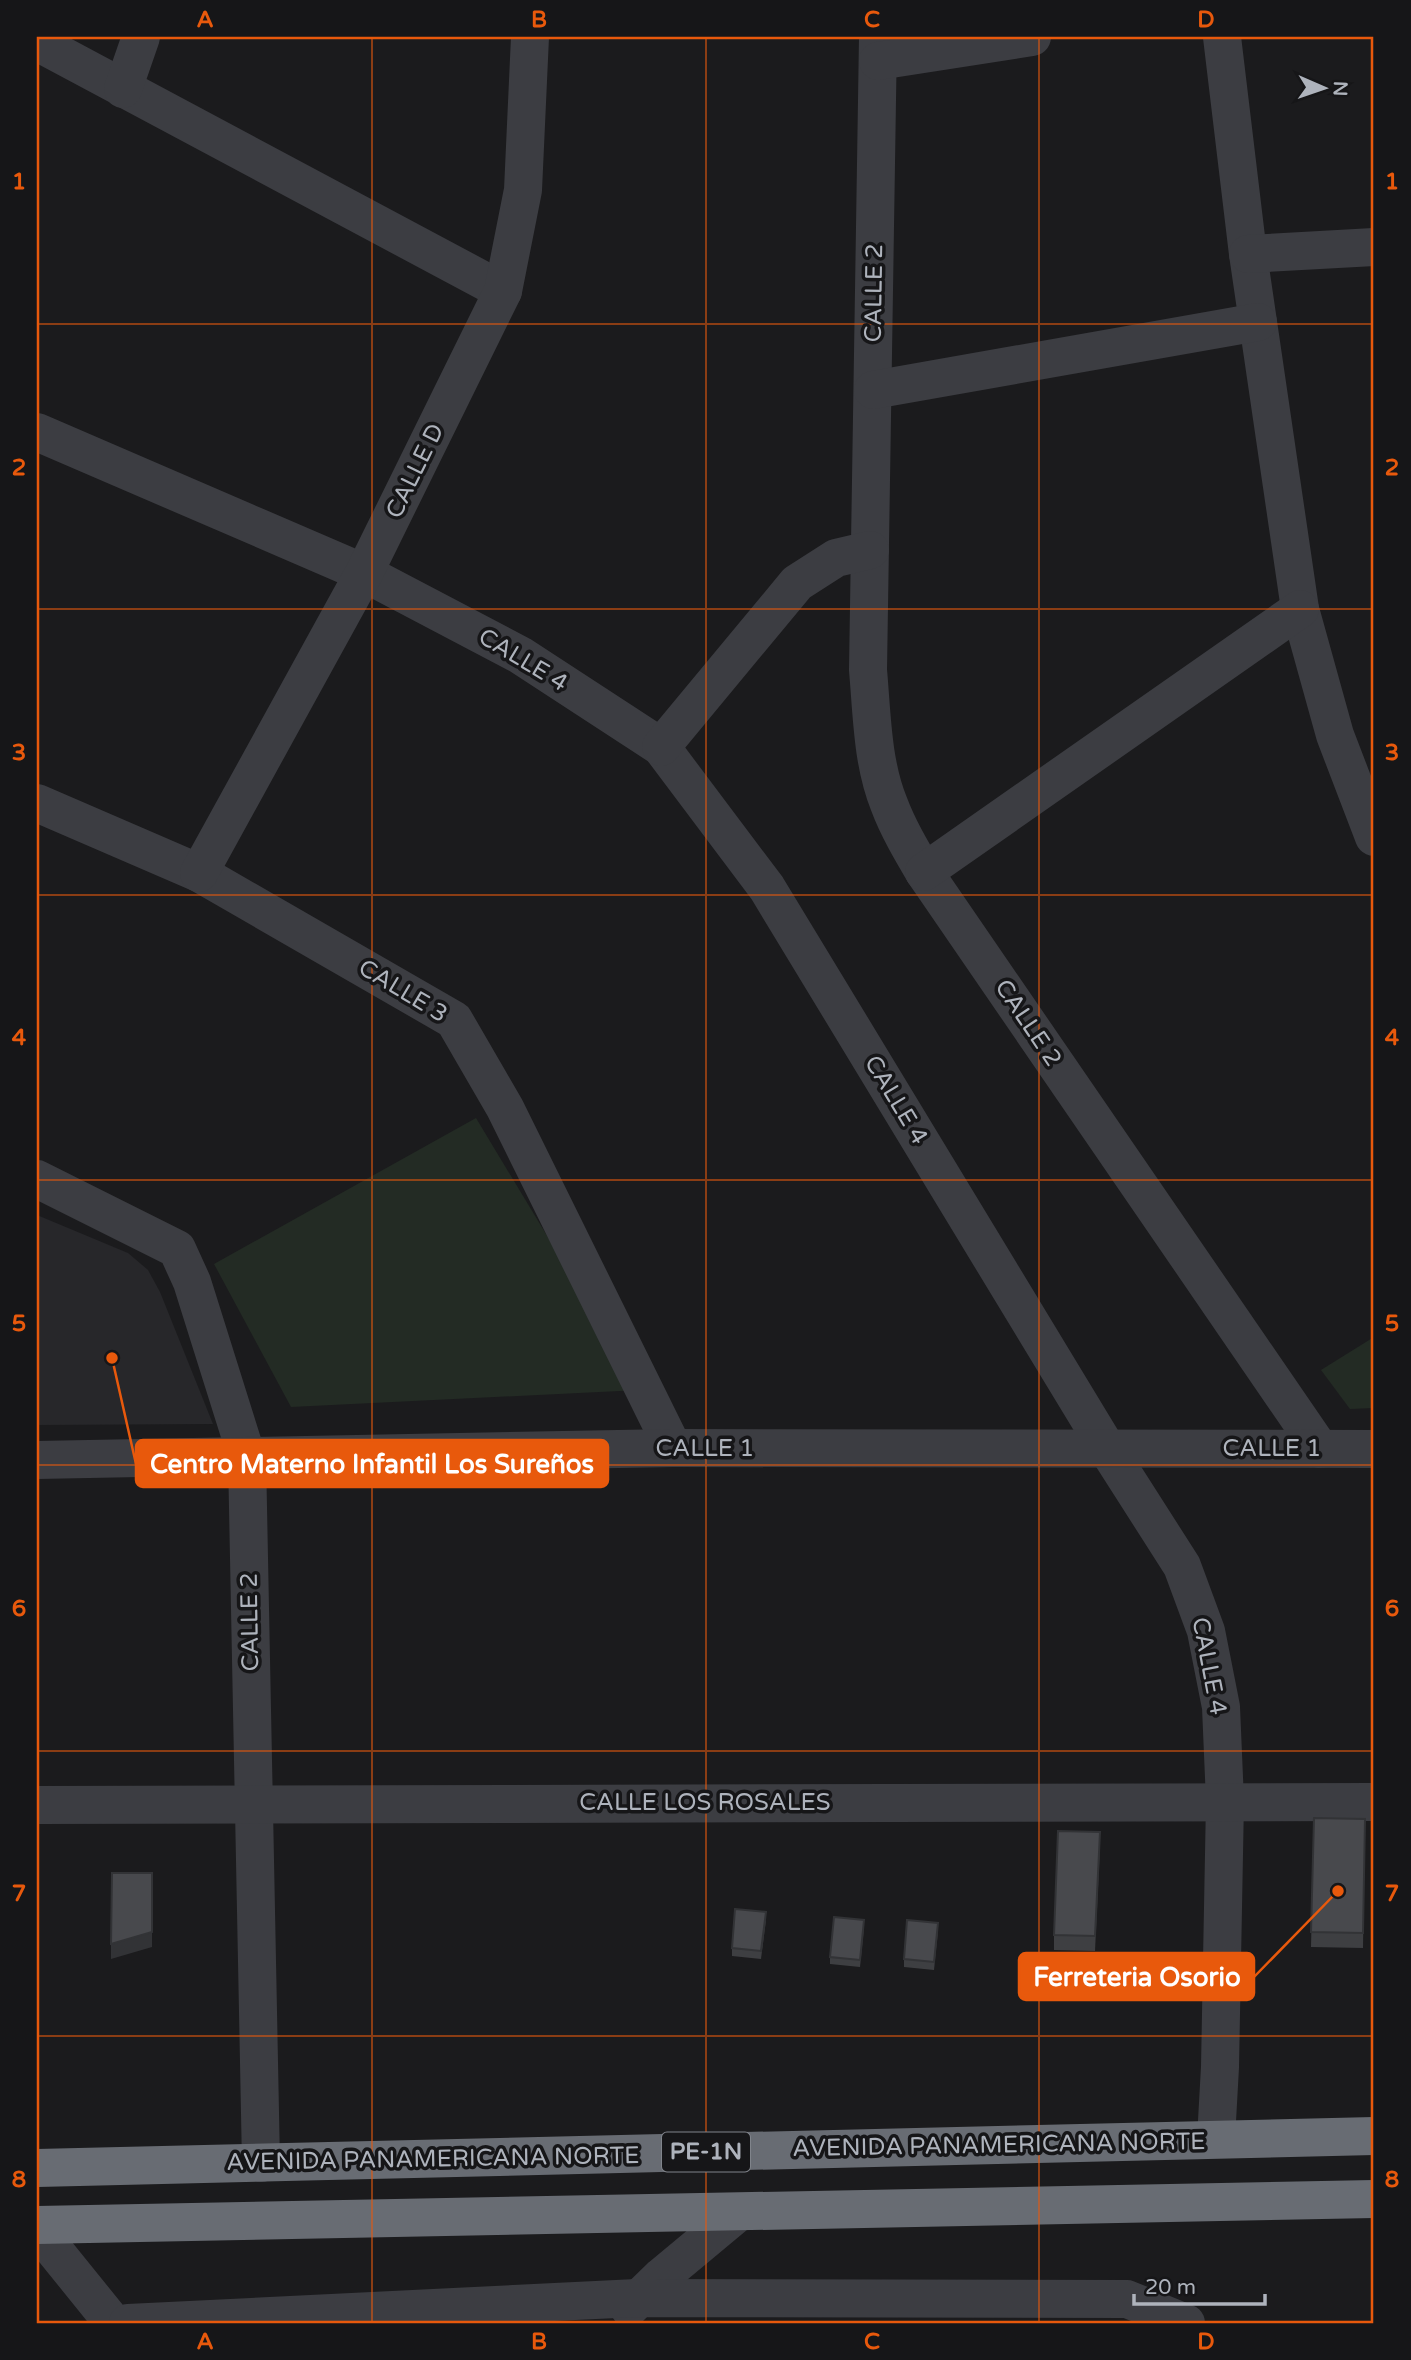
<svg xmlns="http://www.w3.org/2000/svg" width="1411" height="2360" font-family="'Varela Round',sans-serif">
  <rect width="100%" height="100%" fill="#1b1b1d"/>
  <path fill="#27272a" d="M37 1215 128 1253 148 1270 160 1292 213 1424 37 1425Z"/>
  <g fill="#232b24">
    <path d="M476 1118 640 1390 291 1407 214 1264Z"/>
    <path d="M1374 1337V1408L1350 1409 1321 1370Z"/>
  </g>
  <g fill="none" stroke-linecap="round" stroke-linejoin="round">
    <g stroke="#3c3d42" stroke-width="38">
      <path d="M878 37 868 670C872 714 872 762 889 804 898 828 911 850 924 872L1320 1449"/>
      <path d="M1222 37 1248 254 1300 609 1335 735 1374 837"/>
      <path d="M37 42 503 291"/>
      <path d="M878 61 1032 37"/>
      <path d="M123 89 141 37"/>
      <path d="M1248 254 1374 247"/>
      <path d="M873 390 1258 322"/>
      <path d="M37 432 364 573 520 655 661 747 767 888 1106 1447 1182 1566 1206 1631 1221 1707 1225 1801 1220 2067 1216 2139"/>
      <path d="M661 747 797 583 836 558 870 550"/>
      <path d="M37 803 199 873 454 1020 505 1108 673 1448"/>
      <path d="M924 872 1300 609"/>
      <path d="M199 873 364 573 503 291 523 190 530 37"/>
      <path d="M37 1179 177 1249 192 1282 247 1457 261 2163"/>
      <path d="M37 1460 673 1448 1374 1449"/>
      <path d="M37 1805 1374 1802"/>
      <path d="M37 2229 113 2323"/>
      <path d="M629 2308 662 2276 739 2212"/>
      <path d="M128 2323 637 2298 1127 2299 1186 2323"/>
    </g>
    <g stroke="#686c73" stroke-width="38">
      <path d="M37 2168 1374 2136"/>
      <path d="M37 2225 1374 2199"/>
    </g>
  </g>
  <g fill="#3e3f42">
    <path d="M1314 1818 1365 1819 1363 1948 1311 1947Z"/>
    <path d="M1100 1847 1095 1951 1054 1950V1935Z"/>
    <path d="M766 1920 761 1959 732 1956V1948Z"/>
    <path d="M864 1928 860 1967 830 1964V1957Z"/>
    <path d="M938 1931 934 1970 904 1967V1959Z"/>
  </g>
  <path fill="#323336" d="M152 1873V1947L111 1959V1944Z"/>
  <g fill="#48494d" stroke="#323336" stroke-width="2">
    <path d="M1314 1818 1365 1819 1363 1933 1311 1932Z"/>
    <path d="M1058 1831 1100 1832 1095 1936 1054 1935Z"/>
    <path d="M112 1873H152V1932L111 1944Z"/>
    <path d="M735 1909 766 1912 761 1951 732 1948Z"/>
    <path d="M834 1917 864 1920 860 1960 830 1957Z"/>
    <path d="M907 1920 938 1923 934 1962 904 1959Z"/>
  </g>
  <path fill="none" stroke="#e8590c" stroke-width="2" stroke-opacity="0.55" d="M372 37V2323M706 37V2323M1039 37V2323M37 324H1374M37 609H1374M37 895H1374M37 1180H1374M37 1465H1374M37 1751H1374M37 2036H1374"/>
  <g text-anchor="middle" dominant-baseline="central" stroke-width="7" stroke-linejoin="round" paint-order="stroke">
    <rect fill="#161618" stroke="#80848b" stroke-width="2" x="662" y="2132.5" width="88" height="39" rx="5"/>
    <g font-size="23" font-weight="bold" fill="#aeb3bc">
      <text x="706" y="2152">PE-1N</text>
    </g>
    <g font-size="24" fill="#aeb3bc" stroke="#161618">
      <text transform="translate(874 293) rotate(-89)">CALLE 2</text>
      <text transform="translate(415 471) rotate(-64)">CALLE D</text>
      <text transform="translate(523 660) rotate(31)">CALLE 4</text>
      <text transform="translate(403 991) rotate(31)">CALLE 3</text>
      <text transform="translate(1028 1023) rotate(56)">CALLE 2</text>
      <text transform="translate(896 1100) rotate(59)">CALLE 4</text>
      <text x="705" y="1448">CALLE 1</text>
      <text x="1272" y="1448">CALLE 1</text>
      <text transform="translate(250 1622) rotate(-91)">CALLE 2</text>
      <text transform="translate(1209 1666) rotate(79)">CALLE 4</text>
      <text x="705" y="1802">CALLE LOS ROSALES</text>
      <text transform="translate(999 2145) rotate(-1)">AVENIDA PANAMERICANA NORTE</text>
      <text transform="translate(433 2159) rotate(-1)">AVENIDA PANAMERICANA NORTE</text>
    </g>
  </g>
  <path fill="none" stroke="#e8590c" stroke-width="2.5" d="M112 1358L136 1464M1338 1891L1254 1977"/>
  <g fill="#e8590c" stroke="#161618" stroke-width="2.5">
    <circle cx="112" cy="1358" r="7"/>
    <circle cx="1338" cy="1891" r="7"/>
  </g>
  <g fill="#e8590c" stroke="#e8590c" stroke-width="2.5">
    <rect x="136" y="1440" width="472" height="47" rx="7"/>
    <rect x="1019" y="1953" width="235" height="47" rx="7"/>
  </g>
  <g font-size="26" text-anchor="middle" font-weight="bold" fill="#fff">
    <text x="372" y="1473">Centro Materno Infantil Los Sureños</text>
    <text x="1137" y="1986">Ferreteria Osorio</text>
  </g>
  <rect width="1411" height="2360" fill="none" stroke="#161618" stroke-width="77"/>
  <g transform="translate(1324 88) rotate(92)" stroke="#161618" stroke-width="5" paint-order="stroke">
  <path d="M0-5L12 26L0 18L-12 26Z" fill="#aeb3bc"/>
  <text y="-10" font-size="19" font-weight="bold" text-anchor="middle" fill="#aeb3bc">N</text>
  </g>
  <path d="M1134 2294v10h131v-10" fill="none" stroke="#aeb3bc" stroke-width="3.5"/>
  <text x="1145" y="2294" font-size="21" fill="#aeb3bc" stroke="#161618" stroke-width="5" paint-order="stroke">20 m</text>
  <rect x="38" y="38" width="1334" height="2284" fill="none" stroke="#e8590c" stroke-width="2.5"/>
  <g font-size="23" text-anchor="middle" font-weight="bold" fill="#e8590c">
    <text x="205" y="27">A</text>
    <text x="539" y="27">B</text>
    <text x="872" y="27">C</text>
    <text x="1206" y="27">D</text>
    <text x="19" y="189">1</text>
    <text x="1392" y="189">1</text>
    <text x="19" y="475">2</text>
    <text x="1392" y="475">2</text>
    <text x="19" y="760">3</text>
    <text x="1392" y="760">3</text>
    <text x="19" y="1045">4</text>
    <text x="1392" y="1045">4</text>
    <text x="19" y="1331">5</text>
    <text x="1392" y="1331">5</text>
    <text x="19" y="1616">6</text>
    <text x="1392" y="1616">6</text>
    <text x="19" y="1901">7</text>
    <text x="1392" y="1901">7</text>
    <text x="19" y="2187">8</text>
    <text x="1392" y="2187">8</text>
    <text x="205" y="2349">A</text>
    <text x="539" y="2349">B</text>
    <text x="872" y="2349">C</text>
    <text x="1206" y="2349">D</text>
  </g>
</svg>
